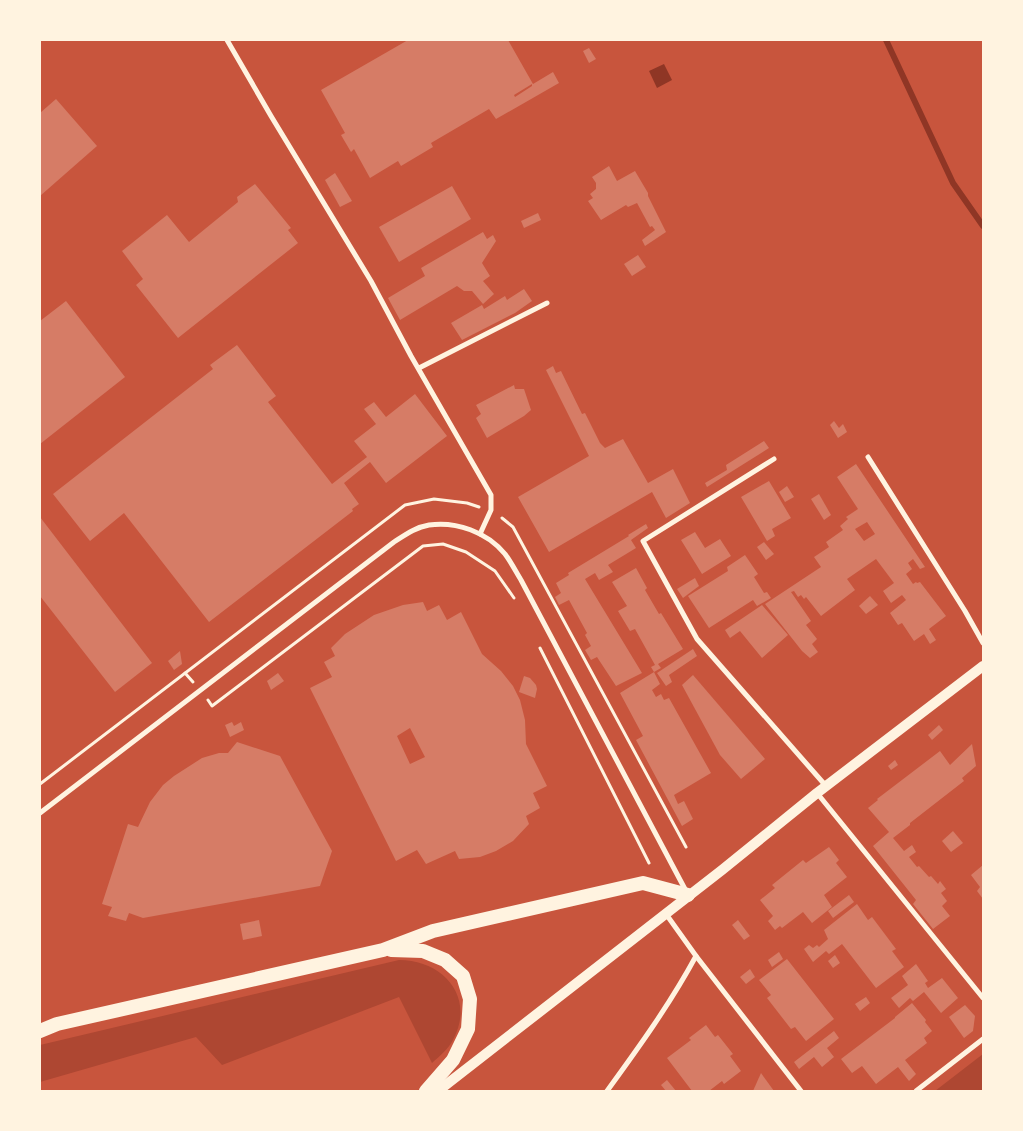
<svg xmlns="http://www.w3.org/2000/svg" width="1023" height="1131" font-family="Helvetica,sans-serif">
  <rect width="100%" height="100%" fill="#c8553d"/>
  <g fill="#ae4732">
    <path d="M399 960C443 960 476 997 453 1040 448 1049 440 1056 432 1063L399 997 222 1065 196 1037 40 1082V1045Z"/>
    <path d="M983 1054V1091H935Z"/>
  </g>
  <path fill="#8f3625" d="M664 64 672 80 657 88 649 71Z"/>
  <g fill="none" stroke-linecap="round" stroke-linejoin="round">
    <path stroke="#8f3625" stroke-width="6" d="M886 40 953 183 983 226"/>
  </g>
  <g fill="#d67c66" fill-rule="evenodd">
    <path d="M408 40H508L533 84 553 72 559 83 496 119 489 109 431 143 433 147 401 166 398 161 370 178 354 149 351 152 341 135 345 133 321 90ZM532 84V86L515 97 514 95Z"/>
    <path d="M589 48 596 59 589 63 583 51Z"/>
    <path d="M56 99 97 146 40 196V113Z"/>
    <path d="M609 166 617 181 635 171 648 193V196L666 232 645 246 642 240 655 230 652 226 650 227 637 203 628 207 626 205 601 220 588 201 593 198 590 194 596 189V183L592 177Z"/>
    <path d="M335 173 352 201 340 207 325 180Z"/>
    <path d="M255 184 291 228 288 230 298 243 178 338 136 285 143 279 122 251 167 215 189 242 238 202 237 197Z"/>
    <path d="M452 186 471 219 399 262 379 227Z"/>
    <path d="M538 213 541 220 524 228 521 221Z"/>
    <path d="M483 232 487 239 493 235 496 241 482 263 490 276 483 281 494 294 483 304 472 291H464L457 286 400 320 388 298 425 276 421 268Z"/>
    <path d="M638 255 646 267 632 276 624 264Z"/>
    <path d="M524 289 532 301 515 313 462 340 451 323 482 305 484 309 505 296 507 300Z"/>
    <path d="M66 301 125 377 40 444V321Z"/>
    <path d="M237 345 276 396 268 402 332 484 367 457 354 441 376 424 364 409 374 402 386 417 415 394 447 436 386 483 370 462 344 483 359 504 352 509 353 511 209 622 124 513 90 541 53 494 213 369 210 365Z"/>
    <path d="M553 366 556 373 561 371 582 414 585 413 600 443 605 448 623 439 648 483 673 469 690 503 666 518 652 492 549 552 518 497 589 456 546 370Z"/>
    <path d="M514 385 515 389H524L531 410 524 416 487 438 476 418 481 414 476 405Z"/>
    <path d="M834 421 839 428 843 424 847 432 838 438 830 425Z"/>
    <path d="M764 441 769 448 707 487 705 483 727 470 726 465Z"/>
    <path d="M856 464 925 567 920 569 913 559 908 563 912 569 906 574 913 584 916 582 917 583 920 582 946 616 929 629 936 640 930 644 924 634 914 641 902 623 898 625 890 613 906 600 902 595 891 603 883 591 894 583 876 559 847 579 855 590 821 616 806 597 804 599 801 595 798 597 794 591 791 592 811 621 806 625 817 639 812 644 818 652 810 658 802 651 765 604 821 567 814 557 829 547 826 542 843 530 840 526 848 519 846 517 858 509 837 477ZM867 522 875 534 864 541 855 529Z"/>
    <path d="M769 481 791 518 772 529 775 536 767 541 741 497Z"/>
    <path d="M787 486 794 497 785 502 779 492Z"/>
    <path d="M819 494 831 515 824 520 811 499Z"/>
    <path d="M40 517 152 663 115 692 40 596Z"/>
    <path d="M646 524 648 528 631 540 636 548 608 565 613 572 599 580 595 573 585 579 642 673 616 686 597 657 591 660 585 650 591 646 585 635 587 633 569 600 559 605 555 597 561 593 556 583 569 575 568 573 629 536 628 535Z"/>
    <path d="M695 532 705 548 720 539 731 556 702 574 681 540Z"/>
    <path d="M764 542 774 554 766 560 757 547Z"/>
    <path d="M745 555 758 574 754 577 764 593 767 592 771 598 757 606 753 600 709 628 688 596 728 571 727 567Z"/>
    <path d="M636 568 647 588 645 590 659 614 661 613 683 649 658 664 661 668 654 672 651 667 655 665 635 629 630 631 618 611 627 606 612 582Z"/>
    <path d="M695 578 699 586 683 598 677 589Z"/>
    <path d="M870 596 878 605 866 614 859 606Z"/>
    <path d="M423 602 427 611 439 605 447 620 461 612 482 654 501 671 513 686 520 700 525 720 526 744 547 786 533 793 540 808 526 816 529 824 513 841 496 851 480 857 459 859 455 851 426 864 417 850 396 861 310 688 332 677 324 662 335 656 331 648 345 634 374 615 403 605ZM410 728 425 757 410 764 397 736Z"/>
    <path d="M762 605 788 635 762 658 740 631 730 638 725 630Z"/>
    <path d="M693 649 697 656 669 675 672 682 666 686 657 673Z"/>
    <path d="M180 651 182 664 174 670 168 661Z"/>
    <path d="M654 672 660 684 652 690 656 697 661 694 664 700 669 698 711 773 674 795 678 804 684 801 693 819 682 826 636 740 643 736 620 693Z"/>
    <path d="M278 673 284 681 271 690 267 681Z"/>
    <path d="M693 675 765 759 741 779 720 755 682 685Z"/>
    <path d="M524 676 530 678 536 685 537 689 535 698 519 692Z"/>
    <path d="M232 722 234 726 241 722 244 730 230 737 225 725Z"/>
    <path d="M939 725 943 730 932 740 928 735Z"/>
    <path d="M237 742 280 756 332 851 320 886 143 918 129 913 126 921 108 916 112 907 102 904 128 824 138 827 150 802 163 785 174 776 202 758 219 753H228Z"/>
    <path d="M972 744 976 766 962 778 964 781 910 823V825L893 838 904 851 912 845 916 852 909 857 917 867 919 866 929 877 931 876 938 884 940 881 946 889 941 893 947 901 942 906 950 916 933 929 913 904 916 900 873 846 889 832 868 808 878 800 877 799 940 751 950 765Z"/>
    <path d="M895 760 898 765 891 770 888 766Z"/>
    <path d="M953 831 963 843 951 852 942 841Z"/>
    <path d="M829 847 839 860 836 863 847 877 824 895 832 907 812 923 803 912 782 928 780 926 775 930 768 921 773 916 760 900 775 888 772 885 803 860 806 863Z"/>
    <path d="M983 865V899L977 891 980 887 971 875Z"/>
    <path d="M849 895 854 902 833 918 828 911Z"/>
    <path d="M857 904 868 920 872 917 896 949 892 951 904 967 876 988 842 944 829 954 826 951 813 962 804 949 809 945 813 948 817 945 819 947 828 939 824 930Z"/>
    <path d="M259 920 262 936 243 940 240 924Z"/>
    <path d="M738 920 750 936 744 940 732 925Z"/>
    <path d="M779 952 783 959 772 967 768 960Z"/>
    <path d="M835 955 840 963 833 968 828 961Z"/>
    <path d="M787 959 834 1019 806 1041 795 1027 791 1029 767 998 771 995 759 980Z"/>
    <path d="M916 964 928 981 925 983 928 988 942 978 958 998 941 1013 924 992 913 1001 910 998 899 1008 891 998 908 985 902 976Z"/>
    <path d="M750 969 755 977 746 984 740 977Z"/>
    <path d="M866 997 870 1003 860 1011 855 1004Z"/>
    <path d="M912 1003 926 1020 925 1022 932 1031 924 1038 927 1043 905 1060 916 1074 909 1081 898 1067 876 1084 862 1066 852 1073 841 1059 895 1018V1017Z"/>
    <path d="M965 1005 975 1016 973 1031 964 1038 949 1017Z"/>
    <path d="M706 1025 715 1037 718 1035 733 1054 730 1056 741 1071 724 1084 722 1081 709 1091H692L667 1058 691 1040 689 1038Z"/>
    <path d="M834 1031 839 1038 827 1048 834 1057 822 1067 814 1057 799 1069 794 1062Z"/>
    <path d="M761 1073 774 1091H753Z"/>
    <path d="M667 1080 676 1091H666L661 1085Z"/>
  </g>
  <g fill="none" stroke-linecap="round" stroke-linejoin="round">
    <g stroke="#fff3e0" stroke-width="3">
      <path d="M502 518 513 527 686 847"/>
      <path d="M540 648 649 863"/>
      <path d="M185 673 193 682"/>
      <path d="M208 700 212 706 423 546 443 544 466 552 495 571 514 598"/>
      <path d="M40 784 405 505 434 499 467 503 479 507"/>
    </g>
    <g stroke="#fff3e0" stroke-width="5">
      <path d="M227 40 271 116 371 281 411 356 491 495V510L480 534"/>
      <path d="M419 368 547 303"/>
      <path d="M868 457 965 611 983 643"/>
      <path d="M774 459 643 541 697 639 826 786"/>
      <path d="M817 793 983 998"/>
      <path d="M40 813 394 542C405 535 416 527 429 525 456 521 487 532 505 554 511 562 516 572 521 580L686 891"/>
      <path d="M666 914 696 956 801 1091"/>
      <path d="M607 1091C639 1047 670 1004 696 956"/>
      <path d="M916 1091 983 1039"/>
    </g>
    <path stroke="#fff3e0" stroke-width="10" d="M438 1091 722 870 817 793 983 666"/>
    <g stroke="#fff3e0" stroke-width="14">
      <path d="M391 950 423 951 445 960 463 976 470 999 468 1029 453 1060 426 1091"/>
      <path d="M40 1031 57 1024 383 950 433 931 643 883 688 895"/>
    </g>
  </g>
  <rect width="1023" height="1131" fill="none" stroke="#fff3e0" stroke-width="82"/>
</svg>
